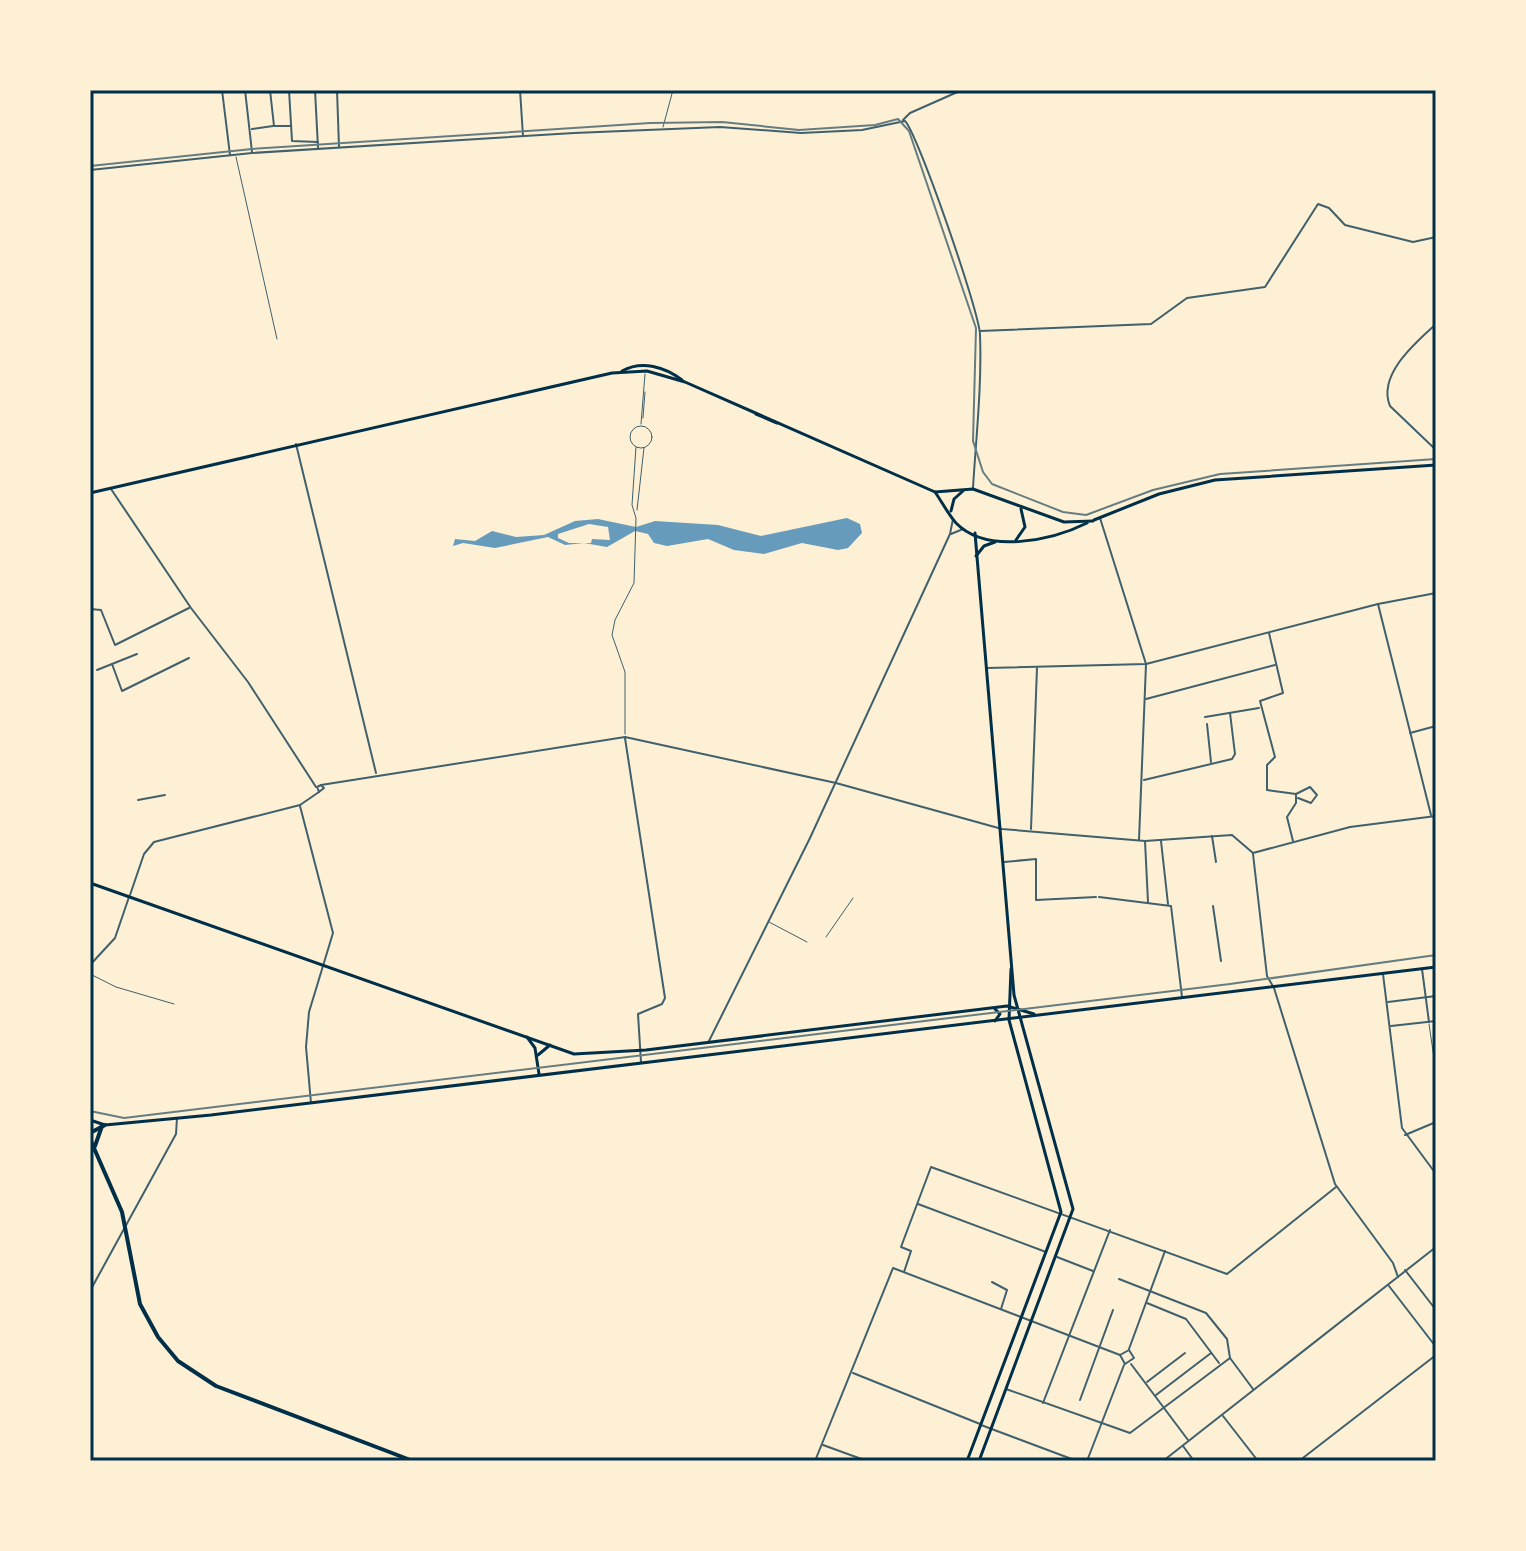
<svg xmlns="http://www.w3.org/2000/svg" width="1526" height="1551" font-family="'Roboto Condensed',sans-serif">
  <rect width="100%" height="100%" fill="#fdf0d5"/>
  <path fill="#669bbc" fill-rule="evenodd" d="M847 518 860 524 862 533 848 548 838 550 802 543 764 554 734 550 708 539 667 546 654 543 648 534 635 531 607 547 584 543 565 545 548 537 495 548 463 543 453 546 455 539 475 541 492 531 516 537 544 535 575 521 598 519 636 527 655 521 718 525 761 536ZM589 524 608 527 610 540 592 539 591 543H569L558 538V534Z"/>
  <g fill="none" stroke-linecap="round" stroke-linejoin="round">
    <g stroke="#3f606c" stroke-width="1">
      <path d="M236 157 277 339"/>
      <path d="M769 922 807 942"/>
      <path d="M826 937 853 898"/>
      <path d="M90 974 116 987 174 1004"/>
      <path d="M1429 1024 1434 1058"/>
    </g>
    <g stroke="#3f606c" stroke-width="1">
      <path d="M663 127 673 90"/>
      <path d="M643 418 645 392"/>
      <path d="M641 424 645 374"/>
      <circle cx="641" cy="437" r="11"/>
      <path d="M637 510 644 448"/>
      <path d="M625 734V672L612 635 615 620 634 583 636 518 632 505 636 447"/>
    </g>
    <g stroke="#3f606c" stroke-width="2">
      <path d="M222 90 230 155"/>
      <path d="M245 90 252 152"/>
      <path d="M270 90 274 126H290"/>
      <path d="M289 90 292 141 318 142"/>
      <path d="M315 90 318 148"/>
      <path d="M337 90 339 147"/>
      <path d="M520 90 523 136"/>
      <path d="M903 120 910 113 962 90"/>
      <path d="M252 129 273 126"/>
      <path d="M1436 324C1416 342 1377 375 1390 406L1436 450"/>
      <path d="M980 331 1151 324 1187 298 1265 287 1318 204 1329 208 1345 225 1413 242 1436 237"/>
      <path d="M296 444 376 773"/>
      <path d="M111 489 191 608 248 682 316 787"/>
      <path d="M1100 518 1146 664 1139 840"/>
      <path d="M1378 604 1431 815"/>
      <path d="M90 609 101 610 115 645 189 608"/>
      <path d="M1269 633 1283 693 1260 701 1275 757 1267 765V790L1296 794V803L1287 817 1293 841"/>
      <path d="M112 664 122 691 189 658"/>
      <path d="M97 670 137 654"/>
      <path d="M1146 699 1275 665"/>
      <path d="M1205 717 1259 708"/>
      <path d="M1207 724 1211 762"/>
      <path d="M1410 733 1436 726"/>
      <path d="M625 738 665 998 662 1004 638 1014 641 1062"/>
      <path d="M1144 780 1232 759 1235 754 1230 713"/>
      <path d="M1296 794 1310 787 1317 795 1311 803 1298 798"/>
      <path d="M138 800 165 795"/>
      <path d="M300 806 333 933 309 1012 306 1047 311 1103"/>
      <path d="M1031 829 1037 668"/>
      <path d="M1212 836 1216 862"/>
      <path d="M1145 841 1148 902"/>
      <path d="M1161 841 1168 904"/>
      <path d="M1253 854 1267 976 1274 988 1335 1184 1393 1263 1398 1277"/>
      <path d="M1004 862 1036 859V900L1096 897"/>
      <path d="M1099 897 1171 906 1182 997"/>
      <path d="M1213 906 1221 961"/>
      <path d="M90 965 115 938 129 897"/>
      <path d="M1422 969 1429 1022"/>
      <path d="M1383 974 1402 1128 1436 1174"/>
      <path d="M1388 1002 1436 996"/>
      <path d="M1391 1026 1436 1021"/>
      <path d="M1405 1135 1436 1122"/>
      <path d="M918 1204 1046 1252"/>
      <path d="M1057 1257 1093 1271"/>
      <path d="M1405 1270 1436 1310"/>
      <path d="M904 1272 911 1251 901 1247 931 1167 1227 1274 1336 1187"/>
      <path d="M1119 1279 1206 1313 1227 1339 1230 1358 1253 1389"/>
      <path d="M992 1282 1007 1290 1001 1309"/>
      <path d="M1389 1286 1436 1347"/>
      <path d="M1147 1303 1186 1319 1219 1363"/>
      <path d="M1129 1349 1165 1251"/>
      <path d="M1131 1364 1188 1440"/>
      <path d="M853 1373 980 1424"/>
      <path d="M1147 1382 1185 1353"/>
      <path d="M1006 1389 1130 1433 1230 1358"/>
      <path d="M1156 1395 1211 1353"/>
      <path d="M1080 1400 1113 1310"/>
      <path d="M1043 1403 1110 1230"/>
      <path d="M1223 1416 1258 1461"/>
      <path d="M823 1445 867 1461"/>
      <path d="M1183 1446 1194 1461"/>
      <path d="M815 1461 893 1268 1120 1355 1125 1364 1134 1358 1129 1350 1120 1355"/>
      <path d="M1087 1461 1124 1365"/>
      <path d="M1299 1461 1436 1355"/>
    </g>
    <g stroke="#3f606c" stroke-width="2">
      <path d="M90 170 252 153 574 133 720 127 801 133 862 130 905 121C917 132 980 313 980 335 982 385 976 438 973 488"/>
      <path d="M951 534 963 529"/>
      <path d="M987 668 1146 664 1378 604 1436 593"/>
      <path d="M321 785 625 737 836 783 1002 829 1145 841 1232 835 1253 853 1350 827 1436 816"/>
      <path d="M321 785 324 788 319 792 317 787Z"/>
      <path d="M130 895 144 854 154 842 300 805 319 792"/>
      <path d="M709 1041 810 838 950 534 953 519"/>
      <path d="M90 1291 176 1134 177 1118"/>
      <path d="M981 1425 1077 1461"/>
      <path d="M1163 1461 1436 1247"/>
    </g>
    <g stroke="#003049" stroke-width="3">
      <path d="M622 371C642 360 665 367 682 380"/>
      <path d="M756 414 777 423"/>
      <path d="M935 492C942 502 948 514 956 523 987 555 1053 540 1087 523"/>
      <path d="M90 493 612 373 647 371 685 382 935 492 973 489 1064 522 1093 521"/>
      <path d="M951 511 954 499 963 491"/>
      <path d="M1094 520 1159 494 1215 480 1436 465"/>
      <path d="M975 533 1014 995 1073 1209 979 1461"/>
      <path d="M1016 540 1025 527 1021 509"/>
      <path d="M976 556 984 546 995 542"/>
      <path d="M90 883 574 1054 646 1050 1007 1006 1034 1014"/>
      <path d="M995 1009 1000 1014 995 1021"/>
      <path d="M527 1037 535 1048 539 1074"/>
      <path d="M538 1055 550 1045"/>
      <path d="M90 1120 105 1125 211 1115 1436 967"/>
      <path d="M967 1461 1061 1212 1009 1020 1011 969"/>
    </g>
    <g stroke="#003049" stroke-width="4">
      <path d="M90 1133 105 1125"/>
      <path d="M90 1139 122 1212 140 1304 158 1337 178 1361 216 1386 413 1461"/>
      <path d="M95 1146 102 1126"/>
    </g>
    <g stroke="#657d81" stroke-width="2">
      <path d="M90 166 252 149 650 123 722 122 799 130 875 125 898 119 909 131 976 328 973 441 983 472 992 484 1063 512 1086 515 1153 490 1220 474 1436 459"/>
      <path d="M90 1111 124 1118 1230 984 1436 955"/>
    </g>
  </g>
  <rect width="1526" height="1551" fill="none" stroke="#fdf0d5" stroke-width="184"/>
  <rect x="92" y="92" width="1342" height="1367" fill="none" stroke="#003049" stroke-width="3"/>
</svg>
